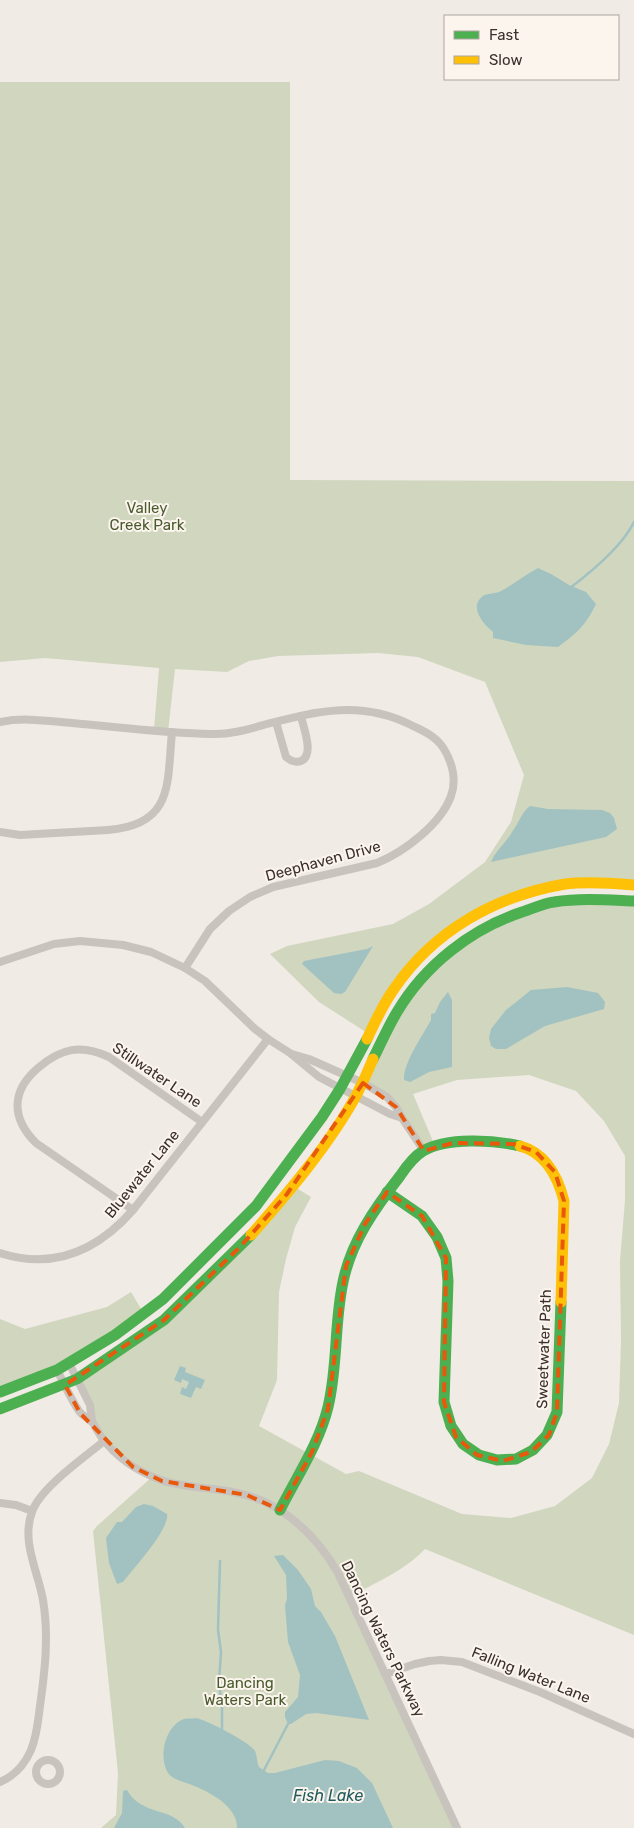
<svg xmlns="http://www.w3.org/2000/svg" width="634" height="1828" font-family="Rubik,sans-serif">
  <rect width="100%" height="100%" fill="#f0ebe5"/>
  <g fill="#d1d6bf">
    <path d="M0 82H290V480L634 481V886L585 883 495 904 417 959 369 1034 319 1002 270 954 287 946 393 924 429 904 485 862 511 822 524 775 485 682 418 657 378 653 278 656 249 661 227 672 175 669 168 732 154 730 159 668 45 658 0 662Z"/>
    <path d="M634 901V1635L425 1549C404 1571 375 1583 349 1597L457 1828H101L116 1815 118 1773 93 1531 97 1526 152 1477 104 1441 77 1379 164 1320 293 1186 311 1197 295 1227 286 1259 279 1292 277 1380 259 1426 346 1474 359 1471 462 1514 511 1518 555 1506 592 1478 609 1444 619 1403 621 1341 620 1261 625 1200V1156L604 1121 576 1091 529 1075 457 1080 413 1094 435 1146 424 1151 396 1107 363 1083 386 1032 443 957 535 907Z"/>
    <path d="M131 1292 144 1314 115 1335 0 1392V1319L25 1329 107 1307Z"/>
  </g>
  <g fill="#a1c2c1">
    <path d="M538 568 551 574 569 585 586 592 596 604C586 625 576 634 558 647L526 645 493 638V632C484 625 468 607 483 596 487 593 496 594 501 591 514 584 525 575 538 568Z"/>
    <path d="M530 806 548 809 602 810 610 813 614 818 617 829 606 837 491 862C496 850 506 843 512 832 519 823 521 813 530 806Z"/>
    <path d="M373 946 345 992 341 994 334 993 302 964 304 961 309 960 367 949Z"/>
    <path d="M567 987 598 993 605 1002 604 1009 545 1026 506 1049H496L491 1046 489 1038 491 1029 506 1010 531 990Z"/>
    <path d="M448 992 452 1000V1067L429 1072 410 1082 404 1080C403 1063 423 1035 431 1020V1014L435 1013 440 1002Z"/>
    <path d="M180 1366 186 1368 185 1372 205 1380 201 1389 196 1387 191 1398 180 1394 182 1387 186 1389 189 1382 182 1379 181 1383 174 1380Z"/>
    <path d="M144 1504 153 1506 167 1514C170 1529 133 1569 123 1582L117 1584 109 1563 106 1538 117 1522H122L136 1507Z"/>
    <path d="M283 1555 298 1570 311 1589 315 1606 321 1612 335 1636 369 1720 316 1713 306 1714 291 1724H288L285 1717V1712L298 1697 300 1675 288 1642 285 1605 287 1599 286 1575 274 1556Z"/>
    <path d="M196 1718C205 1719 251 1743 255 1751 257 1755 257 1763 259 1767L268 1773H275L325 1760 339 1761 357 1768 372 1783 393 1828H237C238 1807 210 1792 192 1785 185 1782 173 1780 168 1773 158 1757 165 1726 184 1719 187 1718 192 1719 196 1718Z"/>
    <path d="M127 1790C141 1816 173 1807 185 1828H114L122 1813 123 1791Z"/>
  </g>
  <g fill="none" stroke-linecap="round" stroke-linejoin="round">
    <g stroke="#a1c2c1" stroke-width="2.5">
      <path d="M570 588C591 572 623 545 634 522"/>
      <path d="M220 1561 218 1630 221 1652 219 1682 222 1708V1729"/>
      <path d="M264 1770 288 1724"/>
    </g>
    <g stroke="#c9c3be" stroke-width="8">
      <path d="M0 722C24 717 48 721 72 723 118 727 165 733 211 734 230 735 249 729 267 724 318 711 361 700 411 725 423 731 436 736 444 749 452 762 457 780 451 796 441 824 404 852 377 863L273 887 250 897 229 911 210 929 185 968"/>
      <path d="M276 722 286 757C291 761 296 763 301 761 315 755 303 727 301 716"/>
      <path d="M0 832 20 835 108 830C174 825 167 783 172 732"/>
      <path d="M0 962 54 944 80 941 123 945 151 952 185 968 205 981 255 1029 268 1039 290 1053 319 1077 390 1114 402 1118"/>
      <path d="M292 1054 309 1059 363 1083 387 1097 396 1107 402 1118 424 1151"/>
      <path d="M133 1210 36 1143C11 1118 11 1091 38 1068 61 1048 81 1044 109 1057L202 1122"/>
      <path d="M0 1253C53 1270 97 1251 133 1210L268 1039"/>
      <path d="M69 1363 90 1405 92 1421"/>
      <path d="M57 1370C64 1383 70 1398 79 1411 82 1416 89 1418 93 1423 96 1428 99 1434 103 1439 117 1458 139 1472 161 1480 184 1488 209 1487 233 1492 279 1500 315 1533 338 1573L457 1828"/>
      <path d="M0 1503 16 1505 32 1511"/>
      <path d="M386 1674 415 1664 429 1661 441 1660 462 1662 540 1692 634 1734"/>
      <circle cx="48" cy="1772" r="12"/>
      <path d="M0 1782C14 1776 25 1764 31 1750 37 1736 38 1721 40 1706 45 1670 49 1636 43 1600 38 1571 21 1542 32 1512 40 1488 84 1458 104 1441"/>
    </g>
    <g stroke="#4caf50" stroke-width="11">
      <path d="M373 1059C381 1043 388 1027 397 1012 425 965 471 929 522 912 532 909 544 903 554 902 581 898 607 900 634 901"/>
      <path d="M387 1192 422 1216 437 1237 446 1258 448 1281 444 1402 451 1426 463 1444 479 1455 497 1460 516 1459 533 1450 547 1435 557 1412 561 1302"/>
      <path d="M0 1392 57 1370 115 1335 163 1299 256 1206 322 1117 340 1089 367 1039"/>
      <path d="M0 1409 77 1379 164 1320 251 1235"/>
      <path d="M280 1510C297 1476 319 1444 328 1407 338 1366 334 1324 343 1282 351 1242 375 1208 400 1176 406 1167 413 1157 423 1151 447 1137 494 1140 520 1146"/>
    </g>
    <g stroke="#ffc107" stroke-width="11">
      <path d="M367 1039C375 1022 383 1004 394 989 434 930 496 896 565 884 587 881 612 883 634 885"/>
      <path d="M520 1146C546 1153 558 1177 564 1201L561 1302"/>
      <path d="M251 1235C288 1193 330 1144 357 1094 363 1082 368 1071 373 1059"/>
    </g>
  </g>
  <path fill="none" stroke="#e8590c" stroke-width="4" stroke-dasharray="10 6" stroke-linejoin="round" d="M363 1083 396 1107 424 1151 453 1143 513 1144 536 1152 555 1172 564 1201 557 1412 549 1435 531 1452 503 1461 477 1455 456 1437 444 1402 446 1258 422 1216 387 1192 365 1224 346 1266 328 1409 312 1452 280 1510 247 1495 162 1481 133 1467 80 1413 65 1385 164 1320 240 1247 287 1194Z"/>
  <g text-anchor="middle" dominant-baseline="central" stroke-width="4" stroke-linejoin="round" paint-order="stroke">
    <g font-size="15" fill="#4a5a2e" stroke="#fbf5ee">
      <text x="147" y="508">Valley<tspan x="147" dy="17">Creek Park</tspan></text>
      <text x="245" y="1683">Dancing<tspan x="245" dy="17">Waters Park</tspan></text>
    </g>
    <g font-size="15" fill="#3b302b" stroke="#fbf5ee">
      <text transform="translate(323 861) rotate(-15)">Deephaven Drive</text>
      <text transform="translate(157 1075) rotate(34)">Stillwater Lane</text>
      <text transform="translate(142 1174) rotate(-51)">Bluewater Lane</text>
      <text transform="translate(544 1349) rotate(-88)">Sweetwater Path</text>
      <text transform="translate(383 1639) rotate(64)">Dancing Waters Parkway</text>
      <text transform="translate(531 1675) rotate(22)">Falling Water Lane</text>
    </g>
    <g font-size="16" font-style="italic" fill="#1f5a5e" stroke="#fbf5ee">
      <text x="328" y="1795">Fish Lake</text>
    </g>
  </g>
  <rect x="444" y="15" width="175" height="65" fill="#fbf5ee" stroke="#aea6a0"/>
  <rect x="454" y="31" width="25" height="8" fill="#4caf50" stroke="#aea6a0"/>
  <text x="489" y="40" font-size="15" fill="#3b302b">Fast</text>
  <rect x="454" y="56" width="25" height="8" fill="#ffc107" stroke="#aea6a0"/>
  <text x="489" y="65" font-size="15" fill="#3b302b">Slow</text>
</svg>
